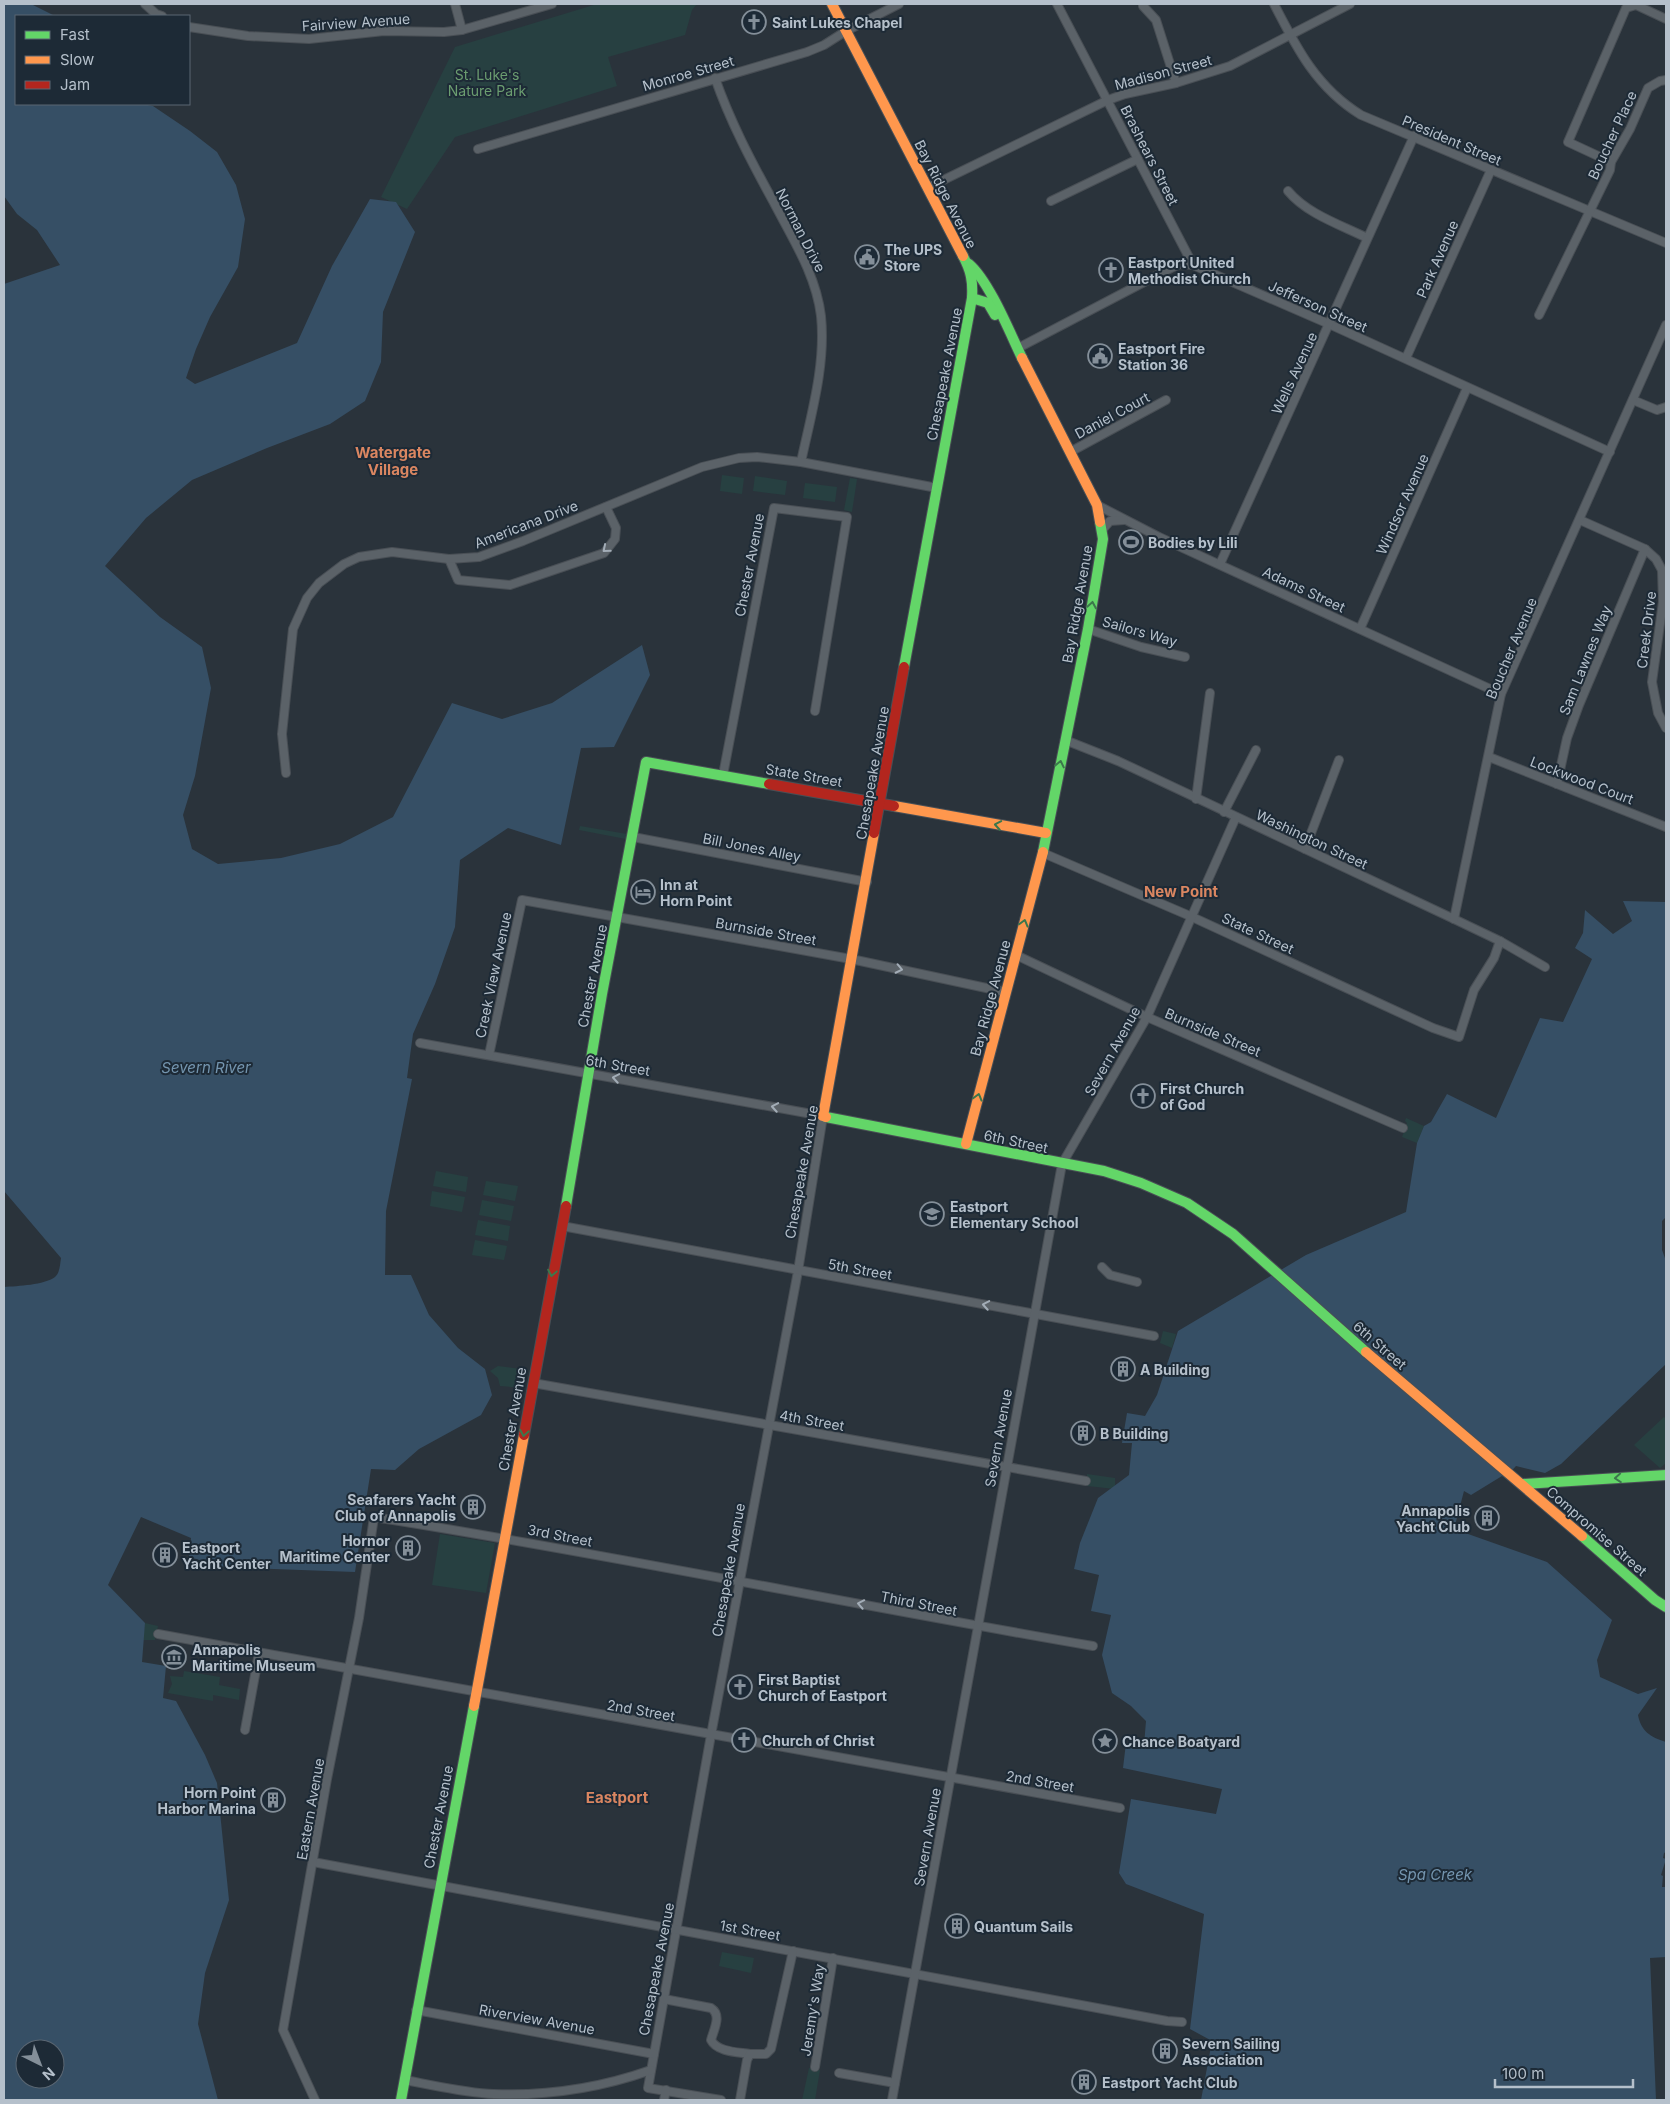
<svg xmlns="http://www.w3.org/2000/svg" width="1670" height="2104" font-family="Inter,sans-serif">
  <rect width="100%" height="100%" fill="#2a333b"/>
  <g fill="#274041">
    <path d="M597 4H697L692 10 685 35 608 57 617 86 455 137 407 209 381 197 455 47Z"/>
    <path d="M722 475 744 478 742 494 720 491Z"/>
    <path d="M755 476 787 481 785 495 753 491Z"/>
    <path d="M850 478 857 479 852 512 844 510Z"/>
    <path d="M805 483 837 487 835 502 803 498Z"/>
    <path d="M580 826 627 834 626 839 579 830Z"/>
    <path d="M1406 1118 1424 1126 1417 1143 1402 1137 1407 1123 1405 1121Z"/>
    <path d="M436 1171 468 1177 466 1192 433 1186Z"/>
    <path d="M486 1181 518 1186 515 1201 483 1195Z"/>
    <path d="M432 1191 465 1197 462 1212 430 1206Z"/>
    <path d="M482 1200 514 1206 511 1221 479 1215Z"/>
    <path d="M478 1220 510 1226 508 1241 475 1235Z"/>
    <path d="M475 1240 507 1246 504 1260 472 1255Z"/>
    <path d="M1163 1331 1176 1334 1172 1348 1160 1343Z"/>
    <path d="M498 1366 528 1370 524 1388 500 1386 498 1378 490 1371Z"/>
    <path d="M1664 1417 1666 1419V1463L1660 1468 1634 1445Z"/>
    <path d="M1087 1474 1115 1478V1489L1087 1486Z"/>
    <path d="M440 1534 495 1543 486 1593 432 1585Z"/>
    <path d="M145 1623 158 1626 155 1640H143Z"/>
    <path d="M184 1671 220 1677 219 1685 240 1689 239 1700 213 1695V1701L168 1693 172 1684 170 1676 183 1677Z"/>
    <path d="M722 1952 754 1958 751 1973 719 1966Z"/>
    <path d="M809 2068 820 2070 815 2100H802Z"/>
  </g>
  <g fill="#364f65" fill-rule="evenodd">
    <path d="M4 4H31L55 16H16V104H142L153 106 190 131 217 152 236 185 245 219 238 267 210 317 196 349 186 378 195 384 297 343 332 266 370 199 396 202 415 232 383 312 381 362 365 401 330 424 267 448 192 480 146 518 105 566 160 617 202 647 211 688 195 776 183 815 192 849 218 864 281 858 340 844 393 817 452 703 502 719 552 703 642 645 650 675 614 747 581 748 561 845 508 828 460 860 455 927 435 984 413 1034 407 1078 412 1079 386 1211 385 1275H411L429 1315 458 1348 485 1369 492 1395 481 1415 419 1449 395 1470 371 1469 355 1572 224 1567 189 1557 191 1538 141 1517 108 1585 145 1623 142 1662 166 1666 163 1698 176 1701 205 1755 217 1783 229 1900 205 1973 198 2024 218 2100H4V1287C18 1286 44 1285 55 1277 60 1273 60 1264 61 1258L4 1191V284L60 265 37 230 17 214 4 196ZM25 2049H55V2079H25Z"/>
    <path d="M1623 901 1666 902V1217L1662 1221V1250L1666 1261V1364L1561 1464 1545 1473 1516 1466 1505 1478 1502 1476 1471 1495 1464 1491 1454 1529 1547 1562 1612 1620 1597 1660 1600 1677 1638 1694 1657 1688 1638 1715C1641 1731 1650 1737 1666 1742V1852L1664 1853 1663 1858 1666 1859 1661 1875 1663 1876 1662 1887H1666V1957L1650 1958 1656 2100H1201L1212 2041 1190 2029 1204 1914 1126 1884 1119 1873 1131 1799 1216 1814 1222 1789 1123 1768 1126 1743 1144 1745 1146 1721 1131 1706 1112 1693 1102 1655 1111 1615 1091 1611 1099 1575 1074 1569 1080 1543 1098 1498 1129 1475 1132 1443H1122L1127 1413 1145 1416 1157 1395 1178 1331 1306 1255 1406 1212 1417 1143 1424 1126 1431 1122 1447 1094 1496 1118 1540 1018 1563 1022 1592 959 1575 948 1583 933 1585 910 1613 934 1632 921Z"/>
  </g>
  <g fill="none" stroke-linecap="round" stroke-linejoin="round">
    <g stroke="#494f55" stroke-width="10">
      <g id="street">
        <path d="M145 4 156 14 162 16"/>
        <path d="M455 4 462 30"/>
        <path d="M1057 4 1193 265"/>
        <path d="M1274 4C1297 49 1317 88 1361 115L1666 243"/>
        <path d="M1143 6 1156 20 1176 83"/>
        <path d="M189 27 248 36 309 39 384 31 444 32 462 30 552 4"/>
        <path d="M715 78C730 121 751 161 773 201 792 238 816 274 821 316 826 365 811 415 801 462"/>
        <path d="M478 149 807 52 824 45 846 31 899 4"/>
        <path d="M1611 162 1568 142 1626 8 1636 5 1666 19"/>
        <path d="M927 188 1108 100 1125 94 1176 83 1230 66 1350 4"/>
        <path d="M1288 191C1307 214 1341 225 1367 238"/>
        <path d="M1051 201 1138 159"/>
        <path d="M1539 315 1610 170 1611 162 1630 129 1648 88 1660 81 1666 80"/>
        <path d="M1018 348 1171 268 1180 264 1193 265 1329 324 1610 452"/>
        <path d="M1406 358 1491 170"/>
        <path d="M1633 400 1657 410 1666 407"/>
        <path d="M1070 452 1166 400"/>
        <path d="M1097 505 1159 537 1501 694"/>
        <path d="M1580 520 1645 549 1656 559 1662 570 1663 602 1652 682 1658 713 1666 728"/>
        <path d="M1102 530 1110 521 1124 520"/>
        <path d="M449 559 458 580 510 585 604 553 615 539 616 528 606 507"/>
        <path d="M1220 564 1414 136"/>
        <path d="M1088 629 1141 647 1185 657"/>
        <path d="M1360 629 1467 388"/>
        <path d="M1065 740 1118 761 1454 919 1500 941 1545 967"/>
        <path d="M1489 757 1666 827"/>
        <path d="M286 773 282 734 293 629 307 598 319 583 344 564 359 557 392 552 449 559 479 557 523 541 702 467 739 458 757 457 801 462 937 488"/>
        <path d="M723 775 774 508 847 517 815 711"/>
        <path d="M1557 784 1567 738 1579 705 1645 549"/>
        <path d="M1196 799 1210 693"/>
        <path d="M1224 812 1256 750"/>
        <path d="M633 837 867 882"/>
        <path d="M1305 849 1339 760"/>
        <path d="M1043 853 1190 916 1433 1028 1459 1037 1474 990 1494 958 1500 941"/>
        <path d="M1454 919 1501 694 1666 325"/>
        <path d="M1016 955 1147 1017 1403 1128"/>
        <path d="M420 1043 823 1116 798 1271 711 1735 648 2088 721 2100"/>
        <path d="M489 1055 522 900 851 959 1005 992"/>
        <path d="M562 1226 1154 1336"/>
        <path d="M1102 1267 1110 1275 1137 1282"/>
        <path d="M533 1383 1086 1481"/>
        <path d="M158 1634 1120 1808"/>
        <path d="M245 1730 259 1653"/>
        <path d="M313 1862 1167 2021 1182 2022"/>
        <path d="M664 1999 711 2008C722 2015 714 2029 711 2040 717 2052 738 2052 750 2054"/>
        <path d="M416 2010 654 2054"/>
        <path d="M815 2067 833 1958"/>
        <path d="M839 2073 895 2083"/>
        <path d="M404 2080C433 2085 464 2093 494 2094 548 2096 600 2088 651 2070"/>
        <path d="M315 2100 283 2030 327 1779 359 1618 374 1517C615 1555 853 1605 1093 1646"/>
        <path d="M664 2100 666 2090"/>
        <path d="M740 2100 747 2060 750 2054H766L771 2049 793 1951"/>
        <path d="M892 2100 1062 1164 1147 1017 1236 817"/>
      </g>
    </g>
    <g stroke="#494f55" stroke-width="12">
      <g id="fast">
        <path d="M969 264C989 281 1010 333 1022 358"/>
        <path d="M972 298 988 303 995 315"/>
        <path d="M904 667 972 298C973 281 971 271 963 256"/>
        <path d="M1043 852 1088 629 1103 539 1100 522"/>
        <path d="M826 1117 1104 1171 1141 1183 1187 1203 1233 1234 1366 1352"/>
        <path d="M566 1206 602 994 646 762 769 784"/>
        <path d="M1523 1484 1666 1475"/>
        <path d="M1582 1536 1655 1600 1666 1607"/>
        <path d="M401 2100 474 1706"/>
      </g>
    </g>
    <g stroke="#494f55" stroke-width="12">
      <g id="slow">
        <path d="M832 4 963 256"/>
        <path d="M1022 358 1097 505 1100 522"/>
        <path d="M894 806 1046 833"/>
        <path d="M826 1117 823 1116 874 833"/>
        <path d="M966 1144 1043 852"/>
        <path d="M1366 1352 1582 1536"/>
        <path d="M474 1706 524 1435"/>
      </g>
    </g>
    <g stroke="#494f55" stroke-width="12">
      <g id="jam">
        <path d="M769 784 894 806"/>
        <path d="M874 833 904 667"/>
        <path d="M524 1435 566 1206"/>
      </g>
    </g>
    <use href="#street" stroke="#5b6268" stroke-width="8"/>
    <use href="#fast" stroke="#63d668" stroke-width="10"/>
    <use href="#slow" stroke="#ff974d" stroke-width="10"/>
    <use href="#jam" stroke="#b3261e" stroke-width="10"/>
  </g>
  <defs><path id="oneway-chevron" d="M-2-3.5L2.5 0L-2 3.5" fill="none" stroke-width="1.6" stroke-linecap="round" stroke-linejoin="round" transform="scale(1.25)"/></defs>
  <g stroke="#a3adb7">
    <use href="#oneway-chevron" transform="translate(606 549) rotate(140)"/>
    <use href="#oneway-chevron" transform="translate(899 969) rotate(12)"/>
    <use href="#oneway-chevron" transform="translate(616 1078) rotate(-170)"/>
    <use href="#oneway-chevron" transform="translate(775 1107) rotate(-170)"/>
    <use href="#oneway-chevron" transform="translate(986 1305) rotate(-170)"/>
    <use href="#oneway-chevron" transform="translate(861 1604) rotate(-169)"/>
  </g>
  <g stroke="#3c774c">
    <use href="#oneway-chevron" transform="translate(1092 605) rotate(-80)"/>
    <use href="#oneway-chevron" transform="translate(1060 764) rotate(-78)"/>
    <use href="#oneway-chevron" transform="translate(998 825) rotate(-170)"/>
    <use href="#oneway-chevron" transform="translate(1024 923) rotate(-75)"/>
    <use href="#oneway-chevron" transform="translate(978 1097) rotate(-75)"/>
    <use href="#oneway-chevron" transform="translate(552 1273) rotate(101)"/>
    <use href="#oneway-chevron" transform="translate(524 1433) rotate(100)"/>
    <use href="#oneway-chevron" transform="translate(1618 1478) rotate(176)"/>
  </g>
  <defs>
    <g id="church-ring" transform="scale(1.25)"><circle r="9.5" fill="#1d2a36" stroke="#848f99" stroke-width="1.5"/><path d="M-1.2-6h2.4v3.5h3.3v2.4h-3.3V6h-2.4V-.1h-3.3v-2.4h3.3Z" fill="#848f99"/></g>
    <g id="civic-ring" transform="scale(1.25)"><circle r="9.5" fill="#1d2a36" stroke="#848f99" stroke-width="1.5"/><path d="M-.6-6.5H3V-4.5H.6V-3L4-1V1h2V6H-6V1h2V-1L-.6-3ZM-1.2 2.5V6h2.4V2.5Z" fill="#848f99"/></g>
    <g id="stadium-ring" transform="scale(1.25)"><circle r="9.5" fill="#1d2a36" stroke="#848f99" stroke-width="1.5"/><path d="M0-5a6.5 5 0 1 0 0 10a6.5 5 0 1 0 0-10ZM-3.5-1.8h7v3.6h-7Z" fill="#848f99"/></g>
    <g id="hotel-ring" transform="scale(1.25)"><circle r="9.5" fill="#1d2a36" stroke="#848f99" stroke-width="1.5"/><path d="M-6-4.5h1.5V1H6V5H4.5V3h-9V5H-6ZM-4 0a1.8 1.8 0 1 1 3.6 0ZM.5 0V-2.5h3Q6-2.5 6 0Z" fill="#848f99"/></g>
    <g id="school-ring" transform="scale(1.25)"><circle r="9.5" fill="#1d2a36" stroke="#848f99" stroke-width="1.5"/><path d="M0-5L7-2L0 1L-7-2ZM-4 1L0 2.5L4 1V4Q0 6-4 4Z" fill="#848f99"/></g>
    <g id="building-ring" transform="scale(1.25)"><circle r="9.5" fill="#1d2a36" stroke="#848f99" stroke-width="1.5"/><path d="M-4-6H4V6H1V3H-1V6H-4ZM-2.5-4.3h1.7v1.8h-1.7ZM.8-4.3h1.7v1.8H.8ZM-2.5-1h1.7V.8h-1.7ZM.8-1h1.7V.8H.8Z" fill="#848f99"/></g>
    <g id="museum-ring" transform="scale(1.25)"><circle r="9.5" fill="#1d2a36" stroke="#848f99" stroke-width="1.5"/><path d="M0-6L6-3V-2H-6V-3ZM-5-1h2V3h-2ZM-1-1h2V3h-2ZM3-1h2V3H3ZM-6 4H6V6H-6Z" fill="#848f99"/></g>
    <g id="sight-ring" transform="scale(1.25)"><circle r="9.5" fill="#1d2a36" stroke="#848f99" stroke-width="1.5"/><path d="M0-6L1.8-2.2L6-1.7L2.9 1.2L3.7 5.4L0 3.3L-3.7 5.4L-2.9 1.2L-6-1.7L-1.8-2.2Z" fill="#848f99"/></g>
  </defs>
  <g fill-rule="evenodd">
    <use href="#church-ring" x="754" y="22"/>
    <use href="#civic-ring" x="867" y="257"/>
    <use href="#church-ring" x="1111" y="270"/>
    <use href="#civic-ring" x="1100" y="356"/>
    <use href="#stadium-ring" x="1131" y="542"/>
    <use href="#hotel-ring" x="643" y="892"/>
    <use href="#church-ring" x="1143" y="1096"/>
    <use href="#school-ring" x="932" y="1214"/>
    <use href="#building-ring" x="1123" y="1369"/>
    <use href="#building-ring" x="1083" y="1433"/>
    <use href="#building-ring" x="473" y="1507"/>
    <use href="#building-ring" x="1487" y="1518"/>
    <use href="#building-ring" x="408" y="1548"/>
    <use href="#building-ring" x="165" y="1555"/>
    <use href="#museum-ring" x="174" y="1657"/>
    <use href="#church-ring" x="740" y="1687"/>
    <use href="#church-ring" x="744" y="1740"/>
    <use href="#sight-ring" x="1105" y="1741"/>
    <use href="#building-ring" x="273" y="1800"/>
    <use href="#building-ring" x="957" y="1926"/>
    <use href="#building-ring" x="1165" y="2051"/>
    <use href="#building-ring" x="1084" y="2082"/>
  </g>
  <g text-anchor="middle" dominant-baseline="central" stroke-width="4" stroke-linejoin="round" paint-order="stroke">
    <g font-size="14" fill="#b5c0cb" stroke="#1d2a36">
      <text transform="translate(356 22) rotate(-4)">Fairview Avenue</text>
      <text transform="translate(1163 72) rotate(-15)">Madison Street</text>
      <text transform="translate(688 73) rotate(-16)">Monroe Street</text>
      <text transform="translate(1612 135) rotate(-65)">Boucher Place</text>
      <text transform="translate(1452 140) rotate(23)">President Street</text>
      <text transform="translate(1150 155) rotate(63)">Brashears Street</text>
      <text transform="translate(946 194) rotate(63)">Bay Ridge Avenue</text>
      <text transform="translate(801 230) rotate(63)">Norman Drive</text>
      <text transform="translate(1437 259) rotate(-66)">Park Avenue</text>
      <text transform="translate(1318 306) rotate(24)">Jefferson Street</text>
      <text transform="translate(1294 373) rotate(-65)">Wells Avenue</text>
      <text transform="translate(944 374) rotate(-79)">Chesapeake Avenue</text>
      <text transform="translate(1112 415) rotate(-28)">Daniel Court</text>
      <text transform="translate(1402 504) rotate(-66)">Windsor Avenue</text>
      <text transform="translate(526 524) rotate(-21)">Americana Drive</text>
      <text transform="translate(749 565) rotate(-79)">Chester Avenue</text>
      <text transform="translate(1304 589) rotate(25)">Adams Street</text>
      <text transform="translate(1077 604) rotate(-80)">Bay Ridge Avenue</text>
      <text transform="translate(1646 630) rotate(-83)">Creek Drive</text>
      <text transform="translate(1140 631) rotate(16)">Sailors Way</text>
      <text transform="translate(1511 648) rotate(-67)">Boucher Avenue</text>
      <text transform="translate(1585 660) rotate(-68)">Sam Lawnes Way</text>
      <text transform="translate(872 773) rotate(-80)">Chesapeake Avenue</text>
      <text transform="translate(804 775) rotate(10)">State Street</text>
      <text transform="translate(1582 780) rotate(21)">Lockwood Court</text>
      <text transform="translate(1312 839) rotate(25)">Washington Street</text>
      <text transform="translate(752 847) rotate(11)">Bill Jones Alley</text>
      <text transform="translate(766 931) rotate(10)">Burnside Street</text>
      <text transform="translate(1258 933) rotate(25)">State Street</text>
      <text transform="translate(493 975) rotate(-78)">Creek View Avenue</text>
      <text transform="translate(592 976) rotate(-79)">Chester Avenue</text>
      <text transform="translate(990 998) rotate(-75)">Bay Ridge Avenue</text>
      <text transform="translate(1213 1032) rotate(23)">Burnside Street</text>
      <text transform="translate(1112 1051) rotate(-61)">Severn Avenue</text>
      <text transform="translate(618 1065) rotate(10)">6th Street</text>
      <text transform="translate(1016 1141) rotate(12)">6th Street</text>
      <text transform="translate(801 1172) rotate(-80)">Chesapeake Avenue</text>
      <text transform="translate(860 1269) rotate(10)">5th Street</text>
      <text transform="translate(1380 1345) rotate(41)">6th Street</text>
      <text transform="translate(512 1419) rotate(-80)">Chester Avenue</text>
      <text transform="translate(812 1420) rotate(10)">4th Street</text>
      <text transform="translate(998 1438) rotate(-80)">Severn Avenue</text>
      <text transform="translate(1597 1531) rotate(41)">Compromise Street</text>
      <text transform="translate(560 1535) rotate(11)">3rd Street</text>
      <text transform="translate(728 1570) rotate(-80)">Chesapeake Avenue</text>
      <text transform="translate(919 1603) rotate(11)">Third Street</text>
      <text transform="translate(641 1710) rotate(10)">2nd Street</text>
      <text transform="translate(1040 1781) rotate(10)">2nd Street</text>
      <text transform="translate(310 1809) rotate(-80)">Eastern Avenue</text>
      <text transform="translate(438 1817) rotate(-79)">Chester Avenue</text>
      <text transform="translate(927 1837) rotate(-80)">Severn Avenue</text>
      <text transform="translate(750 1930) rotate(10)">1st Street</text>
      <text transform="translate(656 1969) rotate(-79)">Chesapeake Avenue</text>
      <text transform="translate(812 2010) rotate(-81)">Jeremy's Way</text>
      <text transform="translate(537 2019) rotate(10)">Riverview Avenue</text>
    </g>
    <g font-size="14" font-weight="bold" fill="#b5c0cb" stroke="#1d2a36" text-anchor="start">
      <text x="772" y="22">Saint Lukes Chapel</text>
      <text x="884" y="249">The UPS<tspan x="884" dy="16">Store</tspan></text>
      <text x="1128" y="262">Eastport United<tspan x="1128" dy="16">Methodist Church</tspan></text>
      <text x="1118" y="348">Eastport Fire<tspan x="1118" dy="16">Station 36</tspan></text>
      <text x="1148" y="542">Bodies by Lili</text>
      <text x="660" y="884">Inn at<tspan x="660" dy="16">Horn Point</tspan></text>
      <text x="1160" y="1088">First Church<tspan x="1160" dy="16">of God</tspan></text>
      <text x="950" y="1206">Eastport<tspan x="950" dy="16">Elementary School</tspan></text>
      <text x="1140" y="1369">A Building</text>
      <text x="1100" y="1433">B Building</text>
      <text x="456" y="1499" text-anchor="end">Seafarers Yacht<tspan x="456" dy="16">Club of Annapolis</tspan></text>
      <text x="1470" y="1510" text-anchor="end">Annapolis<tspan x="1470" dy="16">Yacht Club</tspan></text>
      <text x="390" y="1540" text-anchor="end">Hornor<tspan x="390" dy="16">Maritime Center</tspan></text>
      <text x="182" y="1547">Eastport<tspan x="182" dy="16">Yacht Center</tspan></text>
      <text x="192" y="1649">Annapolis<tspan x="192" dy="16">Maritime Museum</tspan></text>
      <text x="758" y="1679">First Baptist<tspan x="758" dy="16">Church of Eastport</tspan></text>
      <text x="762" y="1740">Church of Christ</text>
      <text x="1122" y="1741">Chance Boatyard</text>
      <text x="256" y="1792" text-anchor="end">Horn Point<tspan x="256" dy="16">Harbor Marina</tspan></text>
      <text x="974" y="1926">Quantum Sails</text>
      <text x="1182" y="2043">Severn Sailing<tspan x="1182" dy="16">Association</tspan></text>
      <text x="1102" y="2082">Eastport Yacht Club</text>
    </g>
    <g font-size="14" fill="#6b9d70" stroke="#1d2a36">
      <text x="487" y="74">St. Luke's<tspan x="487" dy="16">Nature Park</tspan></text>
    </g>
    <g font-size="15" font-weight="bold" fill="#da8661" stroke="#1d2a36">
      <text x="393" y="452">Watergate<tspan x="393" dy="17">Village</tspan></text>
      <text x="1181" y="891">New Point</text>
      <text x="617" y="1797">Eastport</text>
    </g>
    <g font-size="15" font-style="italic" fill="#7495af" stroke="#1d2a36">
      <text x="206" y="1067">Severn River</text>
      <text x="1435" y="1874">Spa Creek</text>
    </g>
  </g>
  <rect width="1670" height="2104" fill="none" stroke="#b5c0cb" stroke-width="10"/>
  <rect x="15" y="15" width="175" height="90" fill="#1d2a36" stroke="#5a6672"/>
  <rect x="25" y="31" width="25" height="8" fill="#63d668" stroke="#5a6672"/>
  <text x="60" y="40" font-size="15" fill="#b5c0cb">Fast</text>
  <rect x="25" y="56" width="25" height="8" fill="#ff974d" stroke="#5a6672"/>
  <text x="60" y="65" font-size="15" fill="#b5c0cb">Slow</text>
  <rect x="25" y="81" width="25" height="8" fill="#b3261e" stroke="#5a6672"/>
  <text x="60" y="90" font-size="15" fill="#b5c0cb">Jam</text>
  <g transform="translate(40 2064) rotate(138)"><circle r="24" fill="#1d2a36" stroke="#5a6672"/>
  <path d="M0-4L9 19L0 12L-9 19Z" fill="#848f99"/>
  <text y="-8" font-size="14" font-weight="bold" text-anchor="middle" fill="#b5c0cb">N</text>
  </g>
  <path d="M1495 2079v8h138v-8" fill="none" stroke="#b5c0cb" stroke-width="2.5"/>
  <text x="1502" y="2079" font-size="15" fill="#b5c0cb" stroke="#1d2a36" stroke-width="4" paint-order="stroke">100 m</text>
</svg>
